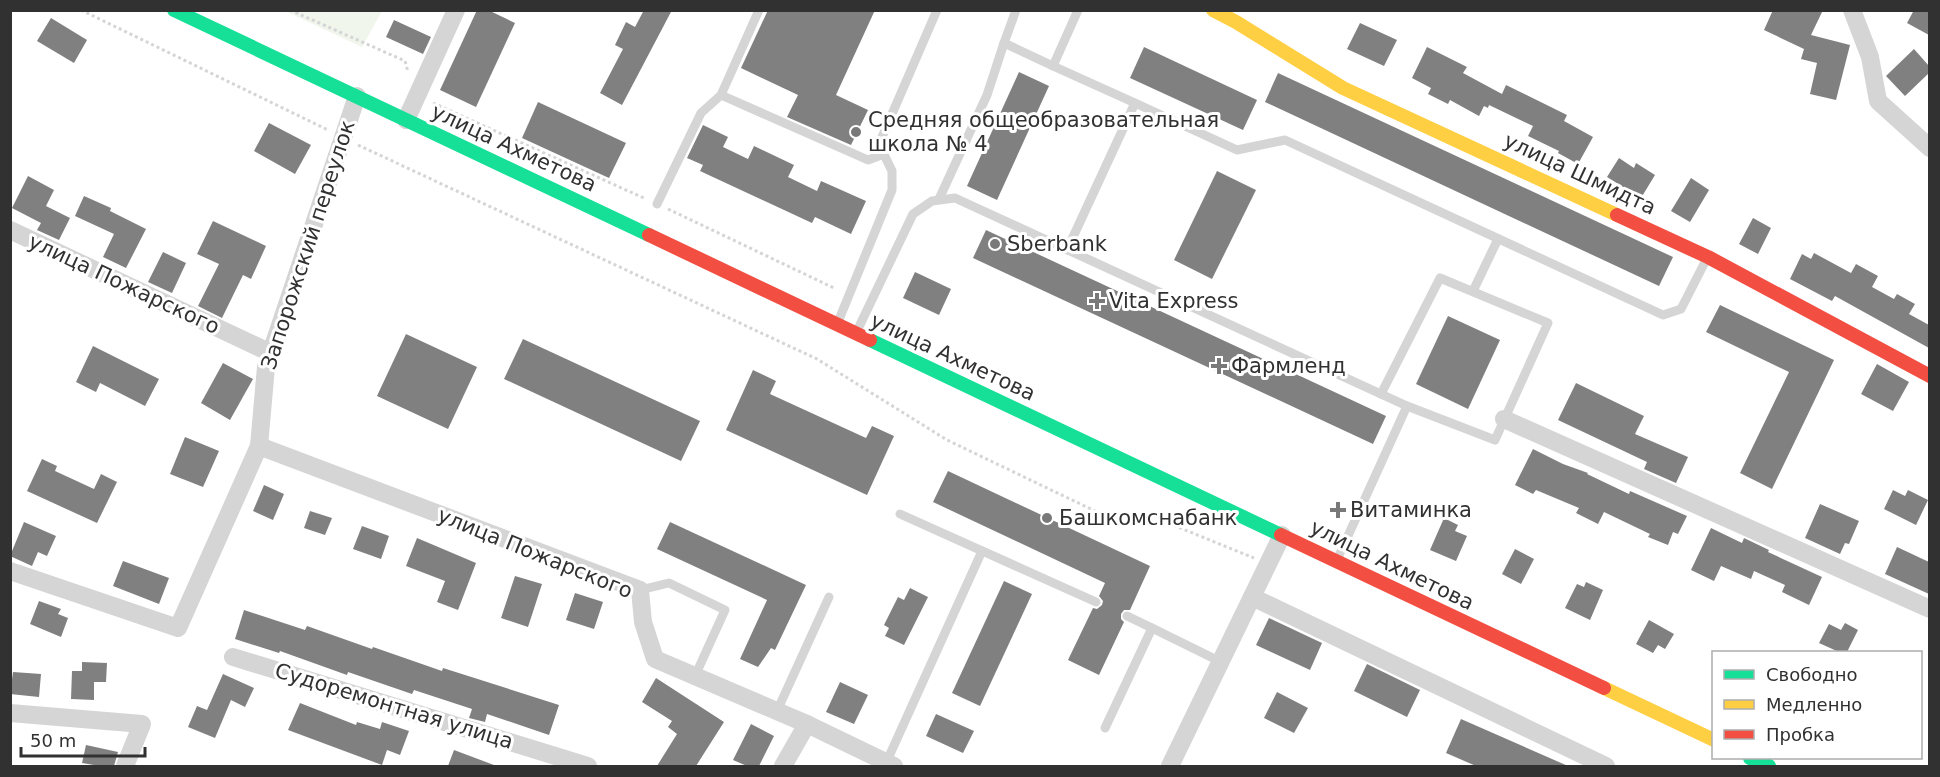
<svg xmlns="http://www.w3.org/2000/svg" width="1940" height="777" font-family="'DejaVu Sans',sans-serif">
  <rect width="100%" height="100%" fill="#fff"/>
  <path fill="#f1f6ed" d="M285 11H382L362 47Z"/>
  <g fill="#808080">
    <path d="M477 10H488L515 23 476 107 440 90Z"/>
    <path d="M644 10H672L622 105 600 93 623 49 615 45 626 22 635 27Z"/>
    <path d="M768 10H875L836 95 868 110 851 145 787 117 798 95 741 68Z"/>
    <path d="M1773 10H1823L1811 35 1850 45 1836 100 1810 94 1817 63 1801 59 1804 49 1764 30Z"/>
    <path d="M1914 10H1929V35L1907 23Z"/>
    <path d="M51 18 87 40 74 63 37 41Z"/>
    <path d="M394 20 431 37 423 54 386 37Z"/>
    <path d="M1360 23 1397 40 1384 66 1347 49Z"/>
    <path d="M1144 47 1257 100 1243 130 1130 78Z"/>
    <path d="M1427 47 1467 67 1463 73 1502 94 1506 85 1567 115 1564 121 1593 137 1578 164 1558 153 1559 151 1528 136 1533 126 1489 105 1488 108 1484 106 1479 116 1450 100 1448 104 1428 94 1431 88 1412 78Z"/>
    <path d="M1914 49 1929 66V73L1905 96 1886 76Z"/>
    <path d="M1019 72 1049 86 997 200 967 186Z"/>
    <path d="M1278 73 1673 257 1659 286 1265 102Z"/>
    <path d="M538 102 626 143 609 178 522 138Z"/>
    <path d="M269 123 311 145 295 174 254 151Z"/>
    <path d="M703 125 728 137 723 147 748 159 754 146 794 165 788 177 817 191 821 181 866 201 851 234 815 217 812 223 700 171 703 165 687 158Z"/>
    <path d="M1619 158 1634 168 1636 163 1655 175 1641 198 1607 177Z"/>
    <path d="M1217 171 1256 190 1212 279 1174 260Z"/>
    <path d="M28 176 54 190 46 206 70 218 59 240 37 230 41 223 12 208Z"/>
    <path d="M1691 178 1709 190 1690 222 1671 211Z"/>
    <path d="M84 196 111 208 110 211 146 229 126 268 103 257 114 234 75 216Z"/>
    <path d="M1753 218 1771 228 1758 254 1739 244Z"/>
    <path d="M213 221 266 246 251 279 243 275 222 318 198 306 219 264 197 254Z"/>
    <path d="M986 230 1386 416 1373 444 973 258Z"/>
    <path d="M163 252 186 263 172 293 148 282Z"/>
    <path d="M1814 253 1851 273 1856 264 1878 276 1872 287 1894 299 1897 294 1915 304 1909 314 1929 325V348L1835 296 1832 301 1790 279 1802 254 1811 259Z"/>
    <path d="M915 272 951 289 939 315 903 298Z"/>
    <path d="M1720 305 1834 360 1772 489 1740 473 1789 372 1706 332Z"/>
    <path d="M1448 316 1500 340 1468 409 1416 384Z"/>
    <path d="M406 334 477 367 448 429 377 396Z"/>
    <path d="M523 339 700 421 681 461 504 379Z"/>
    <path d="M93 346 159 379 145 406 100 383 96 392 76 382Z"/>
    <path d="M223 363 253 379 230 420 201 403Z"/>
    <path d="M1877 364 1909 382 1893 411 1861 394Z"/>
    <path d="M753 370 776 381 770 394 866 438 872 426 894 436 867 495 726 430Z"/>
    <path d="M1576 383 1644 416 1635 434 1688 457 1676 483 1644 469 1647 462 1558 420Z"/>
    <path d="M185 437 219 451 203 487 170 474Z"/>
    <path d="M1533 449 1563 464 1588 473 1587 474 1629 494 1630 491 1687 516 1678 534 1673 532 1668 545 1648 537 1650 534 1604 512 1598 524 1576 513 1579 508 1536 490 1533 494 1515 485Z"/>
    <path d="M42 459 57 466 55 471 94 489 101 474 117 482 97 523 27 491Z"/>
    <path d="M948 471 1150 566 1130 610H1124L1121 614V619L1124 622 1099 675 1068 660 1093 608 1097 609 1102 605 1103 601 1099 596 1105 583 933 502Z"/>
    <path d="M264 485 284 494 273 520 253 511Z"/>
    <path d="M1893 490 1905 496 1908 490 1928 500 1916 525 1884 509Z"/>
    <path d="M1820 504 1859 521 1849 544 1845 543 1840 554 1805 538Z"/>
    <path d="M310 511 332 518 325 535 304 528Z"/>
    <path d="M1444 518 1458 525 1455 531 1467 536 1456 561 1430 550Z"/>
    <path d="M24 522 56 536 47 556 38 552 32 566 10 556Z"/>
    <path d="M670 522 806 585 775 650 771 648 758 667 740 659 767 600 657 549Z"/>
    <path d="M362 526 389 536 381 559 353 549Z"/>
    <path d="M1711 528 1742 543 1744 538 1769 550 1768 552 1822 577 1809 605 1782 592 1785 585 1754 571 1751 579 1721 566 1714 581 1691 570Z"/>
    <path d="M417 538 476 563 458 610 437 602 445 581 406 566Z"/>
    <path d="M1897 547 1929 562V594L1885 574Z"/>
    <path d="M1515 549 1534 559 1521 584 1502 574Z"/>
    <path d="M123 561 169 578 159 604 113 586Z"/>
    <path d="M515 576 542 584 528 627 501 618Z"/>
    <path d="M1004 581 1032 594 980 706 952 693Z"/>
    <path d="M1586 582 1603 590 1590 620 1565 608 1577 584 1584 587Z"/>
    <path d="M910 588 928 597 904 645 885 636 889 628 884 625 898 597 904 600Z"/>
    <path d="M575 593 603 602 594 629 566 620Z"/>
    <path d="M39 601 61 609 58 614 68 618 61 637 30 624Z"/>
    <path d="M244 610 305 630 307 626 372 649 373 647 442 671 443 668 559 705 549 735 487 714 485 722 469 718 472 709 414 690 412 694 348 672 347 675 280 651 279 653 235 639Z"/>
    <path d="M1269 618 1322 643 1310 670 1256 645Z"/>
    <path d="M1649 620 1674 634 1665 649 1658 645 1653 653 1636 644Z"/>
    <path d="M1845 623 1858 630 1847 652H1839L1819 643 1829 624 1841 630Z"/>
    <path d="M82 662 107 663 106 682H94V700L71 699 72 671H82Z"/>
    <path d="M1367 664 1420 690 1407 717 1354 691Z"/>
    <path d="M13 672 41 674 39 697 10 694Z"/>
    <path d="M223 674 254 688 245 707 231 700 215 738 188 727 197 706 207 710Z"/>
    <path d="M656 678 724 722 696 766H657L677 734 668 727 672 721 642 702Z"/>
    <path d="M840 682 868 695 854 724 826 712Z"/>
    <path d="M1277 692 1308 708 1294 733 1264 718Z"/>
    <path d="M300 703 356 725 357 722 380 729 382 722 409 731 400 755 387 750 382 765 288 730Z"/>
    <path d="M936 714 974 731 963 753 926 736Z"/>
    <path d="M1461 719 1568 766H1476L1446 753Z"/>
    <path d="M751 724 774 736 759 766H747L733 760Z"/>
    <path d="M86 745 118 752 114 766H100L82 763Z"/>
    <path d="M454 750 494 765 493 766H448Z"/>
  </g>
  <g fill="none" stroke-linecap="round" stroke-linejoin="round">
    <g stroke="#d5d5d5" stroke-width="3" stroke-dasharray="3 3" stroke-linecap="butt">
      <path d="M81 10 328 130"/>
      <path d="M290 10 405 61 408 72"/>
      <path d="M433 103 646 199"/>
      <path d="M358 145 817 359 947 440 1120 523 1163 521 1254 558"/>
      <path d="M668 209 834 288"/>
    </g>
    <g stroke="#d5d5d5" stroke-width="9">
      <path d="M1004 43 1016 10"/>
      <path d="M721 95 868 160 884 154"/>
      <path d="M1135 103 1237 150 1285 140 1663 315 1681 309 1707 258"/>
      <path d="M939 199 987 95 1004 43 1053 66"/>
      <path d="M657 204 701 113 721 95 759 10"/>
      <path d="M1067 250 1135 103 1053 66 1078 10"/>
      <path d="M1473 291 1498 239"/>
      <path d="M838 322 892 190V171L879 144 937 10"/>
      <path d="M857 331 913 214 932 201 955 198 1407 406 1337 560"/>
      <path d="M1381 394 1440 278 1548 323 1495 440 1407 406"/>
      <path d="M900 514 1096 602"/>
      <path d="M640 590 669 583 725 610 695 676"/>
      <path d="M1127 616 1152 628"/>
      <path d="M777 711 829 597"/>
      <path d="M1105 728 1152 628 1221 662"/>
      <path d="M886 763 982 551"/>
    </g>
    <g stroke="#d5d5d5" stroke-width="18">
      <path d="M1852 10 1870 57 1878 101 1930 148"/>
      <path d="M406 120 456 10"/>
      <path d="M10 230 271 353"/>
      <path d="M1504 419 1930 609"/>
      <path d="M259 446 640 590 643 622 655 659 807 724 894 766"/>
      <path d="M10 571 178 628 259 446 266 367 357 96"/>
      <path d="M1252 597 1606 766"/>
      <path d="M233 657 588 766"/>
      <path d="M10 713 142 724 125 766"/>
      <path d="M783 766 807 724"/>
      <path d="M1170 766 1282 535"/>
    </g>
    <g stroke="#16e098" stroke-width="14">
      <path d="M174 10 649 235"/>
      <path d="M870 340 1281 535"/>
      <path d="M1750 758 1769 766"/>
    </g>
    <g stroke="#ffcf43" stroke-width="14">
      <path d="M1213 10 1236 22 1343 88 1617 215"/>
      <path d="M1604 688 1714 740"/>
    </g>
    <g stroke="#f24e42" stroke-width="14">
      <path d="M1617 215 1708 257 1930 376"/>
      <path d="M649 235 870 340"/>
      <path d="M1281 535 1604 688"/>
    </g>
  </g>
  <g fill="#797979" stroke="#fff" stroke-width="2">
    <circle cx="856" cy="132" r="6"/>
    <circle cx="995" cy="244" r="6"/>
    <path d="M1094 292h6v6h6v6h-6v6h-6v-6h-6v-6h6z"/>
    <path d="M1216 357h6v6h6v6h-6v6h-6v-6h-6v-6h6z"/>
    <path d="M1335 501h6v6h6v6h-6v6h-6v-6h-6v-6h6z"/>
    <circle cx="1047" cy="518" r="6"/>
  </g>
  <g text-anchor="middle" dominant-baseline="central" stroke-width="6" stroke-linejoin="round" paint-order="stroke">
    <g font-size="21" fill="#313131" stroke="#fff" text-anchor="start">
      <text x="868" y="120">Средняя общеобразовательная<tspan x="868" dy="24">школа № 4</tspan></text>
      <text x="1007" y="244">Sberbank</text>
      <text x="1109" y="301">Vita Express</text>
      <text x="1231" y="366">Фармленд</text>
      <text x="1350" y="510">Витаминка</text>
      <text x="1059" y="518">Башкомснабанк</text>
    </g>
    <g font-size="21" fill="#313131" stroke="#fff">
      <text transform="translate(514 148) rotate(25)">улица Ахметова</text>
      <text transform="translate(1580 174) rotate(25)">улица Шмидта</text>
      <text transform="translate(308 245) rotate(-72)">Запорожский переулок</text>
      <text transform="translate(124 284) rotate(25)">улица Пожарского</text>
      <text transform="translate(953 357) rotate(25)">улица Ахметова</text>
      <text transform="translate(535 553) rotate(22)">улица Пожарского</text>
      <text transform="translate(1392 565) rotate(26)">улица Ахметова</text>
      <text transform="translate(394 706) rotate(17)">Судоремонтная улица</text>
    </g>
  </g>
  <rect width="1940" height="777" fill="none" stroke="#313131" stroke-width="24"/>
  <rect x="1712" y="651" width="210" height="108" fill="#ffffff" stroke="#adadad" stroke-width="1.5"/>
  <rect x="1724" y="670" width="30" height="9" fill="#16e098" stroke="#adadad" stroke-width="1.5"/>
  <text x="1766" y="681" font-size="18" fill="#313131">Свободно</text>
  <rect x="1724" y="700" width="30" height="9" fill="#ffcf43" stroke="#adadad" stroke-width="1.5"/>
  <text x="1766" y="711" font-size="18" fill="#313131">Медленно</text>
  <rect x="1724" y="730" width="30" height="9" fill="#f24e42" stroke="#adadad" stroke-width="1.5"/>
  <text x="1766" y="741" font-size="18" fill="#313131">Пробка</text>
  <path d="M21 747v9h124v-9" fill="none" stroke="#313131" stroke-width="3"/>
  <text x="30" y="747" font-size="18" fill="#313131" stroke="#ffffff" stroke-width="4.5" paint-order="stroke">50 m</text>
</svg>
